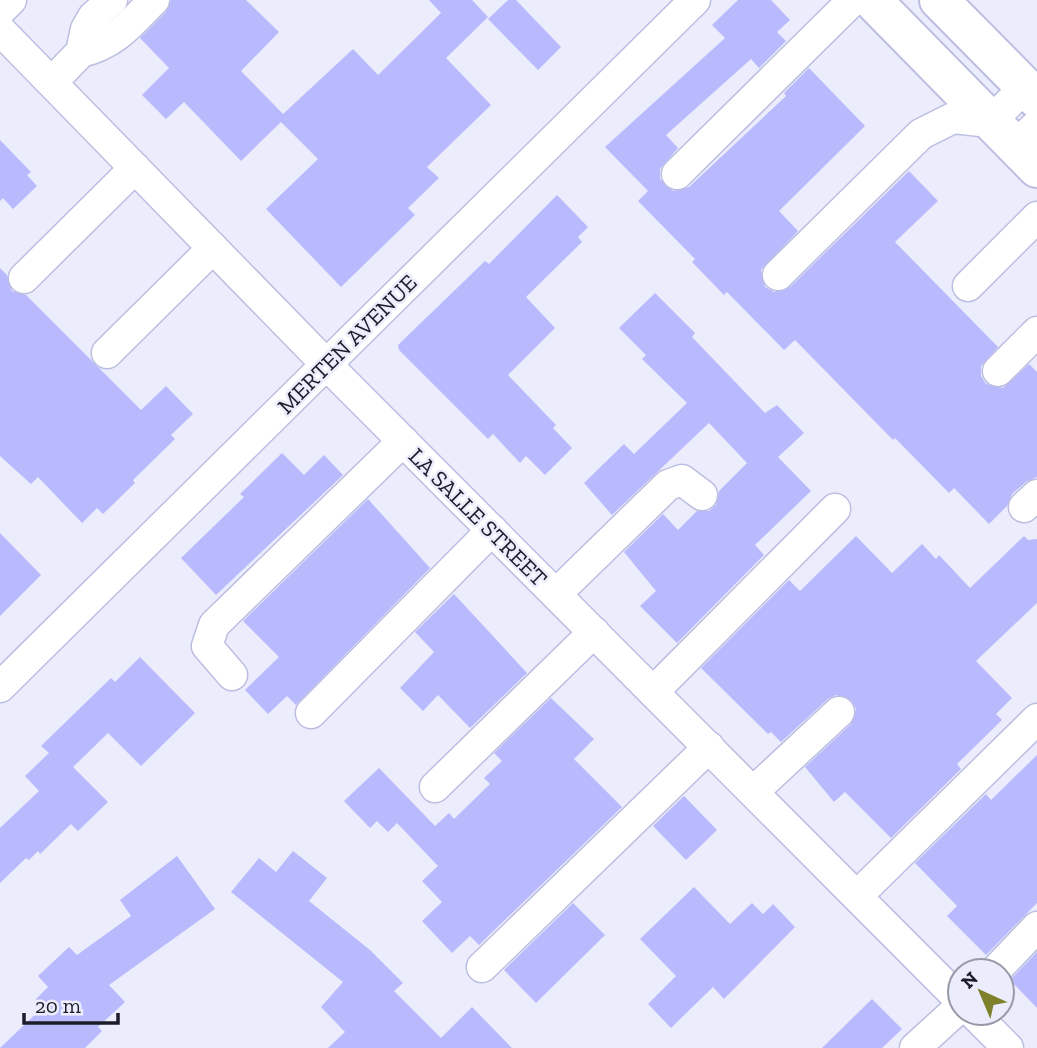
<svg xmlns="http://www.w3.org/2000/svg" width="1037" height="1048" font-family="'Zilla Slab',serif">
  <rect width="100%" height="100%" fill="#ecedfc"/>
  <g fill="#b8bafd">
    <path d="M171 0H246L279 32 241 71 283 114 353 49 378 75 441 13 429 0H472L488 17 446 58 491 105 427 167 439 178 408 208 415 215 341 287 266 209 318 159 281 122 241 161 184 102 166 119 142 95 169 68 140 38 166 12Z"/>
    <path d="M508 0H516L561 47 538 70 488 19Z"/>
    <path d="M738 0H771L790 20 777 32 786 41 759 68 751 59 666 135 678 148 660 169V179L673 191 689 187 786 96 784 93 809 68 865 126 779 211 798 231 761 270 765 287 774 292 790 287 909 171 938 201 895 242 998 347 981 366V376L986 384 1003 388 1029 364 1037 372V477L1026 482 1012 494 1007 506 989 524 954 488 949 493 895 438 893 440 795 340 784 350 727 292 724 295 692 262 695 259 638 201 648 191 605 147 725 38 712 25Z"/>
    <path d="M0 140 31 172 27 175 37 186 13 209 3 198 0 201Z"/>
    <path d="M557 195 588 227 578 237 582 242 526 297 555 328 508 375 556 425 553 428 572 448 545 475 526 456 520 463 493 434 488 439 399 350 398 345 485 261 489 264Z"/>
    <path d="M0 268 7 275 12 291 26 295 141 410 166 386 193 414 171 435 175 439 133 480 135 483 103 514 97 508 82 523 38 477 31 484 0 456Z"/>
    <path d="M655 293 695 333 692 337 765 413 777 405 804 433 778 457 811 491 755 545 764 555 677 643 640 606 656 591 624 552 663 514 678 530 697 511H709L716 505 719 491 747 463 709 423 612 515 584 483 624 444 634 454 687 403 642 359 646 355 619 328Z"/>
    <path d="M282 453 304 475 324 455 343 475 216 595 181 558 244 497 240 494Z"/>
    <path d="M368 499 430 568 296 705 287 696 268 714 245 690 279 657 243 621Z"/>
    <path d="M0 533 41 575 0 616Z"/>
    <path d="M856 536 892 573 922 544 936 559 939 555 970 588 1024 536 1028 540 1037 539V603L976 661 1012 698 996 714 1002 720 957 764 961 769 891 838 845 792 834 802 805 767 851 724 856 709 851 700 836 695 828 699 781 742 771 732 768 734 701 668 789 580 800 591Z"/>
    <path d="M454 594 527 673 470 728 438 695 423 711 400 688 434 652 415 632Z"/>
    <path d="M140 657 195 713 141 766 108 733 73 767 108 802 78 831 71 824 40 854 38 851 29 860 26 858 0 883V828L39 791 25 776 49 753 41 746 111 678 115 682Z"/>
    <path d="M551 698 594 739 574 759 622 807 479 945 470 936 452 953 422 921 442 902 422 881 438 866 397 823 388 832 377 821 370 828 344 801 379 768 435 826 449 813 454 819 490 784 484 778 502 761 494 753Z"/>
    <path d="M1037 755V903L986 955 947 916 957 906 915 863 986 794 991 800Z"/>
    <path d="M684 796 717 830 686 860 653 826Z"/>
    <path d="M293 851 327 878 309 901 370 950 403 983 394 991 441 1038 472 1007 512 1048H328L345 1032 321 1007 343 982 231 892 259 858 276 872Z"/>
    <path d="M177 856 215 909 109 985 125 1002 98 1027 102 1031 85 1048H0L43 1007 36 999 48 987 38 976 69 947 77 955 131 916 120 900Z"/>
    <path d="M694 887 730 924 752 903 763 914 773 904 795 927 724 999 713 987 671 1028 648 1004 676 976 640 939Z"/>
    <path d="M573 903 605 935 536 1003 504 970Z"/>
    <path d="M1037 952V1008L1010 980Z"/>
    <path d="M872 999 902 1029 882 1048H822Z"/>
  </g>
  <g fill="none" stroke-linecap="round" stroke-linejoin="round">
    <g stroke="#bcbee1" stroke-width="33">
      <g id="minor">
        <path d="M0 11 11 0"/>
        <path d="M0 30 326 364 960 1000"/>
        <path d="M81 52C115 44 130 24 154 0"/>
        <path d="M52 82 81 52 86 29 93 17 112 0"/>
        <path d="M1015 146 1037 125"/>
        <path d="M677 174 853 0"/>
        <path d="M778 275 921 134 953 118 990 122 1025 87"/>
        <path d="M24 278 135 168"/>
        <path d="M968 286 1037 217"/>
        <path d="M107 353 213 248"/>
        <path d="M998 371 1037 332"/>
        <path d="M1024 507 1037 495"/>
        <path d="M556 594 668 485 682 480 702 495"/>
        <path d="M232 675 207 646 214 625 403 441"/>
        <path d="M0 687 695 0"/>
        <path d="M653 692 835 509"/>
        <path d="M311 713 492 530"/>
        <path d="M435 787 594 632"/>
        <path d="M753 792 839 712"/>
        <path d="M857 896 1037 719"/>
        <path d="M482 967 709 747"/>
        <path d="M995 971 1037 927"/>
        <path d="M973 1013 1008 1048"/>
        <path d="M915 1048 960 1007"/>
      </g>
    </g>
    <g stroke="#bcbee1" stroke-width="42">
      <g id="major">
        <path d="M872 0 1037 168"/>
        <path d="M939 0 1037 99"/>
      </g>
    </g>
    <use href="#minor" stroke="#fff" stroke-width="30"/>
    <use href="#major" stroke="#fff" stroke-width="38"/>
  </g>
  <g text-anchor="middle" dominant-baseline="central" stroke-width="5" stroke-linejoin="round" paint-order="stroke">
    <g font-size="23" fill="#1b1c28" stroke="#ecedfc">
      <text transform="translate(347 344) rotate(-45)">MERTEN AVENUE</text>
      <text transform="translate(478 517) rotate(45)">LA SALLE STREET</text>
    </g>
  </g>
  <g transform="translate(981 992) rotate(316)"><circle r="33" fill="#ecedfc" stroke="#9899a7" stroke-width="2"/>
  <path d="M0-5L12 26L0 18L-12 26Z" fill="#7e812b"/>
  <text y="-10" font-size="19" font-weight="bold" text-anchor="middle" fill="#1b1c28">N</text>
  </g>
  <path d="M24 1013v10h94v-10" fill="none" stroke="#1b1c28" stroke-width="3.5"/>
  <text x="35" y="1013" font-size="21" fill="#1b1c28" stroke="#ecedfc" stroke-width="5" paint-order="stroke">20 m</text>
</svg>
